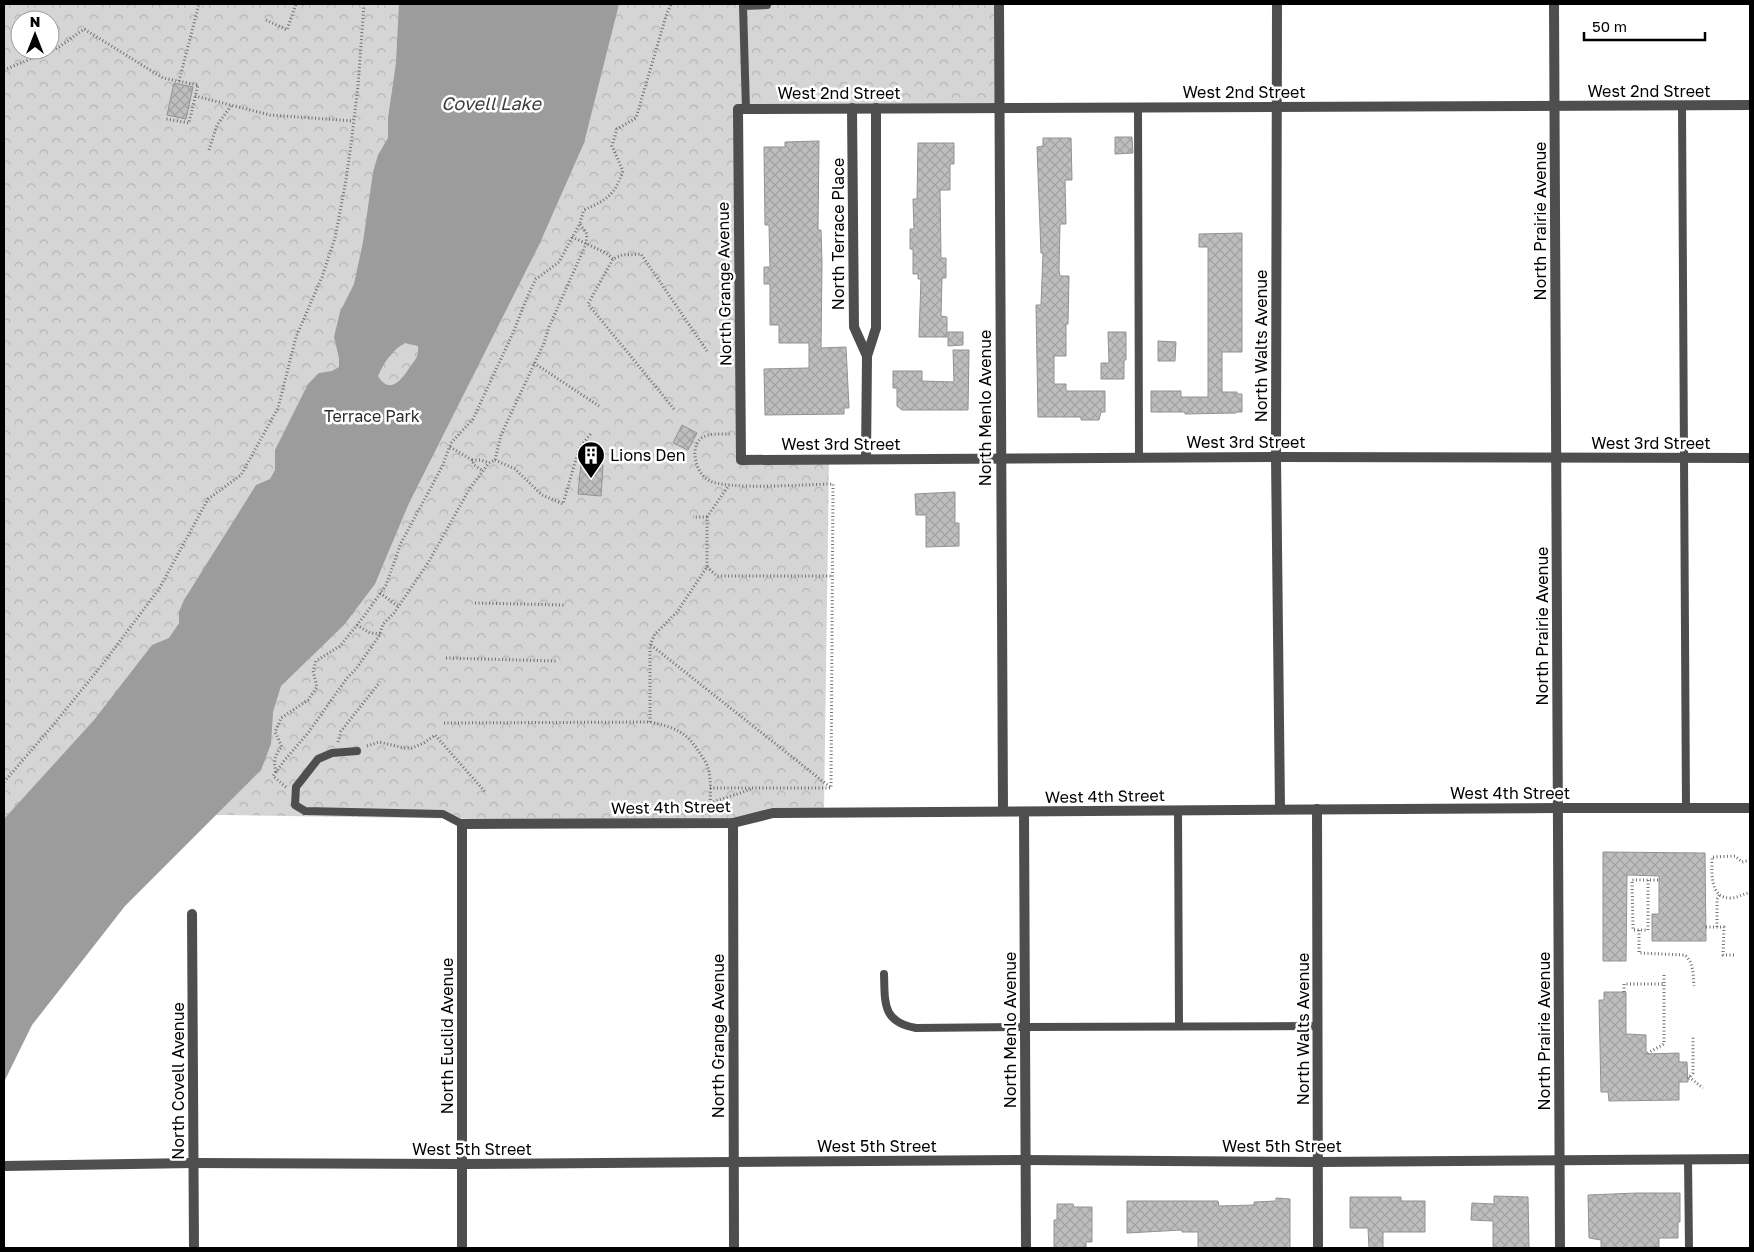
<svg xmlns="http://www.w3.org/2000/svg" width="1754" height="1252" font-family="'Golos Text',sans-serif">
  <defs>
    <pattern id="park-crowns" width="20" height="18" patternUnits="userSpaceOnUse" patternTransform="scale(1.25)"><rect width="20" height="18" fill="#d5d5d5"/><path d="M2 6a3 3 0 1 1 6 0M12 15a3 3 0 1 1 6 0" fill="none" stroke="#b5b5b5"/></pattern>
    <pattern id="building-cross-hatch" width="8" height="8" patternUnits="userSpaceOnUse" patternTransform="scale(1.25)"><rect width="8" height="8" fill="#bebebe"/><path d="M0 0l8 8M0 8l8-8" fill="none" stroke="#a2a2a2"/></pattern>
  </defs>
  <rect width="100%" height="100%" fill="#fff"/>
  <path fill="url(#park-crowns)" fill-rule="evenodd" d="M4 4H999V107L738 109 741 459H829L824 812 764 814 733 823 227 815 6 817 4 819ZM20 20H50V50H20Z"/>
  <path fill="#9c9c9c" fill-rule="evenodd" d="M399 4H619L584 143 539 245 409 503 375 584 344 625 281 686 273 712 271 744 261 770 125 906 32 1025 4 1082V819L94 720 152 645 169 638 179 623V612L184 600 256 485 270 479 275 470V450L308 384 319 373 332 371 339 367V358L334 337 340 312 354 284 363 242 373 172 378 155 388 138V118L396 63ZM405 343 418 346C419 356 415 360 410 367 402 379 390 396 378 376 383 364 393 349 405 343Z"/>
  <g fill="url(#building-cross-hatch)" stroke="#929292">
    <path d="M174 83 193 87 186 119 167 115Z"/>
    <path d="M1115 137H1132L1133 153 1115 154Z"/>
    <path d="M1043 138H1071L1072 180H1065L1066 224H1060L1059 270 1060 276H1069L1068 324H1066V356H1054V384H1066V391H1105V412H1101L1099 420H1081V417H1038L1036 305H1041L1043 253H1041L1037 147 1043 146Z"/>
    <path d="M819 141 818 230H821L822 262 821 348 846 347 849 408H844V414L765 415 764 369 809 368V343H779V325H770V284H764V267H770L769 225H765L764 147H785V142Z"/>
    <path d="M918 143H954V164H950V190H940L941 258H946V278H942L941 316 947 317V337H919L921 279H918V274H913V249H910V229H914L913 199H917Z"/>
    <path d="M1242 233V352H1222V392H1237V394H1242V412H1236V413L1185 414V412H1151V391H1181V397H1208V247H1199V234Z"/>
    <path d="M948 332H963V345L948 346Z"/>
    <path d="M1108 332H1126V360H1124V379H1101V363H1109Z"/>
    <path d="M1158 341 1176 342 1175 361H1158Z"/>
    <path d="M953 350H969L968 410H902L897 406V388H893V371H922V381L954 382Z"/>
    <path d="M682 425 697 433 688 450 673 443Z"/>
    <path d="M581 463 603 465 601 496 578 494Z"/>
    <path d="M955 492V523H959V546L926 547V515H916L915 494Z"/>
    <path d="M1603 852 1705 853 1706 941H1652V914H1659V876L1627 875 1626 961H1603Z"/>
    <path d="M1604 992H1626V1034L1646 1035V1054L1679 1053V1062H1687L1688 1082H1679V1100L1609 1101 1608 1092H1601L1599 1000H1604Z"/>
    <path d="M1637 1193H1680V1222H1678V1238H1659V1247L1601 1248V1240L1589 1238 1588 1195Z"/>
    <path d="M1494 1196 1528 1197 1529 1248H1493V1221L1471 1220 1472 1203 1494 1204Z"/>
    <path d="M1350 1197H1401V1201H1425V1232H1383V1248H1369L1368 1228H1350Z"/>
    <path d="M1276 1198 1290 1199V1248H1198V1232H1182V1230L1127 1233V1201H1218L1219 1206 1254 1205V1202L1276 1201Z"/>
    <path d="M1057 1204H1073L1074 1207H1092V1242H1086V1247L1054 1248V1220H1057Z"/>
  </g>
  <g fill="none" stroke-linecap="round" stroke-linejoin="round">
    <g stroke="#707070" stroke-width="3" stroke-dasharray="1 2.5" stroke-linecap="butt">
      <path d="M266 20 287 30 296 4"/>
      <path d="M4 70 59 47 84 29 163 78 198 85 189 123 166 119"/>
      <path d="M179 81 199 4"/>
      <path d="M195 96 270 115 353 121"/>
      <path d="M209 150 217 125 231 106"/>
      <path d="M572 237 606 253 613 259"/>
      <path d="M534 363 599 406"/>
      <path d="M674 409 588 304 613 259 622 255 641 254 707 351"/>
      <path d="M450 447 472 460 474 465 483 471"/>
      <path d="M472 460H481L489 463"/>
      <path d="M495 460 515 469 542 495 563 504 579 449 592 432"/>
      <path d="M707 517 729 485"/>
      <path d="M707 567 717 576H832"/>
      <path d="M380 593 399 607"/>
      <path d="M475 603 564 605"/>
      <path d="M357 625 370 633 380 634"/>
      <path d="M651 645 830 787"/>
      <path d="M446 658 556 661"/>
      <path d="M650 722V645L655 634 677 612 707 567V517H693"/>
      <path d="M444 723 650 722C675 727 687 732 701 755 704 759 707 764 708 768 712 782 710 798 710 812"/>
      <path d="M338 742 341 731 380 682"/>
      <path d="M367 746 379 742 404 748H412L424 743 435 735 486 793"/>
      <path d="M276 772C273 762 275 754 282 747L275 732 281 718 308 700 317 687 313 671 316 661 340 646 365 615 386 585 401 543 442 467 451 443 473 419 512 335 529 293 536 279 559 262 579 225 584 210C608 199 614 196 623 171L612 146 617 129 636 118 666 16 671 4"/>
      <path d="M4 782 54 724 102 665 159 589 208 499 241 475 278 408 296 337 322 277 335 238 346 180 351 144 358 86 364 4"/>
      <path d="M286 787 273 776 284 761 308 733 347 678 356 669 379 636 383 624 394 613 428 563 470 488 489 463 495 460 501 435 544 343 549 327 586 244 587 234 580 224"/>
      <path d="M710 788H831L833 484C807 484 727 491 708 480 695 472 689 445 703 437 711 433 722 434 730 434"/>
      <path d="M710 803 752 789"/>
      <path d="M1750 860 1742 862 1735 856 1712 857C1712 871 1709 899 1731 898 1738 898 1743 893 1750 893"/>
      <path d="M1648 880V930H1633L1632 880H1659"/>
      <path d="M1706 927H1724L1723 955H1734"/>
      <path d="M1717 927V899L1720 894"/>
      <path d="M1639 930V953L1685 955C1694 963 1693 975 1694 986"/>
      <path d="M1664 975V984"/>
      <path d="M1624 992V984H1664V1044L1646 1054"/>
      <path d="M1689 1077 1703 1088"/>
      <path d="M1688 1079 1693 1073V1037"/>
    </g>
    <g stroke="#4e4e4e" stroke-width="8">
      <path d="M1682 106 1686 809"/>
      <path d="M1138 107 1139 458"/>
      <path d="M746 109 743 6 767 5"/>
      <path d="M357 751 332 753 318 759 296 787 295 805 305 811 443 814 462 824"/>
      <path d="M1178 810 1179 1026"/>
      <path d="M884 974C885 1003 882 1022 916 1028L1025 1027 1318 1026"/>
      <path d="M1688 1159 1689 1248"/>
    </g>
    <g stroke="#4e4e4e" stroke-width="10">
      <path d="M999 4 1003 811"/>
      <path d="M1277 4 1276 457 1280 809"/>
      <path d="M1750 105 738 109 741 460 1276 457 1750 458"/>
      <path d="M852 108 854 327 867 356"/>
      <path d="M866 459 867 356 876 328V108"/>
      <path d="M1317 809 1318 1248"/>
      <path d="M1024 812 1026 1248"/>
      <path d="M733 823 734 1248"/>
      <path d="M192 914 194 1248"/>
      <path d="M4 1166 193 1163 462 1164 1025 1160 1319 1162 1750 1159"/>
      <path d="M462 1248V824L733 823 773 813 1558 808H1750"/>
    </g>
    <path stroke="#4e4e4e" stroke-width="10" d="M1554 4 1560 1248"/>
  </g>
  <defs>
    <g id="building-pin" transform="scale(1.4375)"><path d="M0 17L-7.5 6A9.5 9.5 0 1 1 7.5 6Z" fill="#000" stroke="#fff"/><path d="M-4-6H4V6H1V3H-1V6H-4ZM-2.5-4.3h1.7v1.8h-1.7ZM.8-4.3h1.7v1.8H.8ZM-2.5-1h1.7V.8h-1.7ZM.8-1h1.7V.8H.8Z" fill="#fff"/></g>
  </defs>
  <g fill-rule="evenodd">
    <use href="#building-pin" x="591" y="455"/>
  </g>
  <g text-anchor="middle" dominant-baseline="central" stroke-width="5" stroke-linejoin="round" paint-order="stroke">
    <g font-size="16" fill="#000" stroke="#fff">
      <text x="1649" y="91">West 2nd Street</text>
      <text x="1244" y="92">West 2nd Street</text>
      <text x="839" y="93">West 2nd Street</text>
      <text transform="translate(1540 221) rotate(-90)">North Prairie Avenue</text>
      <text transform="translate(838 234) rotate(-90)">North Terrace Place</text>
      <text transform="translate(724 284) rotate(-91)">North Grange Avenue</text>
      <text transform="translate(1261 346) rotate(-90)">North Walts Avenue</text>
      <text transform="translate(985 408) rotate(-90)">North Menlo Avenue</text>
      <text x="1246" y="442">West 3rd Street</text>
      <text x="1651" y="443">West 3rd Street</text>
      <text x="841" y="444">West 3rd Street</text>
      <text transform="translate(1542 626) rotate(-90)">North Prairie Avenue</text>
      <text x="1510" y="793">West 4th Street</text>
      <text transform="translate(1105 796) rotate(-1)">West 4th Street</text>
      <text transform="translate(671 807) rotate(-1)">West 4th Street</text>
      <text transform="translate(1303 1029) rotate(-90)">North Walts Avenue</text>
      <text transform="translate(1010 1030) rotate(-90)">North Menlo Avenue</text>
      <text transform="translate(1544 1031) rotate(-90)">North Prairie Avenue</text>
      <text transform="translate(447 1036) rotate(-90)">North Euclid Avenue</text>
      <text transform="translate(718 1036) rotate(-90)">North Grange Avenue</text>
      <text transform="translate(178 1081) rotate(-90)">North Covell Avenue</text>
      <text x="877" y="1146">West 5th Street</text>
      <text x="1282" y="1146">West 5th Street</text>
      <text x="472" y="1149">West 5th Street</text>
    </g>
    <g font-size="16" fill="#2c2c2c" stroke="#fff">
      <text x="372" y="416">Terrace Park</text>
    </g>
    <g font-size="16" fill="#000" stroke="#fff" text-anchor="start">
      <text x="610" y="455">Lions Den</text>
    </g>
    <g font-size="18" font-style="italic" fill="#3d3d3d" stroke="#fff">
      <text x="491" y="103">Covell Lake</text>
    </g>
  </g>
  <rect width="1754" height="1252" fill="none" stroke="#000000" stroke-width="10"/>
  <g transform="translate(35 35)"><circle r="24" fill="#ffffff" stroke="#999999"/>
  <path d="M0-4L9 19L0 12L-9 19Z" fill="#000000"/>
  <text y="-8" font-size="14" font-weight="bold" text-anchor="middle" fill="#000000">N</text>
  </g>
  <path d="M1584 32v8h121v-8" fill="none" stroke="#000000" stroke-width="2.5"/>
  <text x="1592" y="32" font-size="15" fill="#000000" stroke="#ffffff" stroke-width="4" paint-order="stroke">50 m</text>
</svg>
